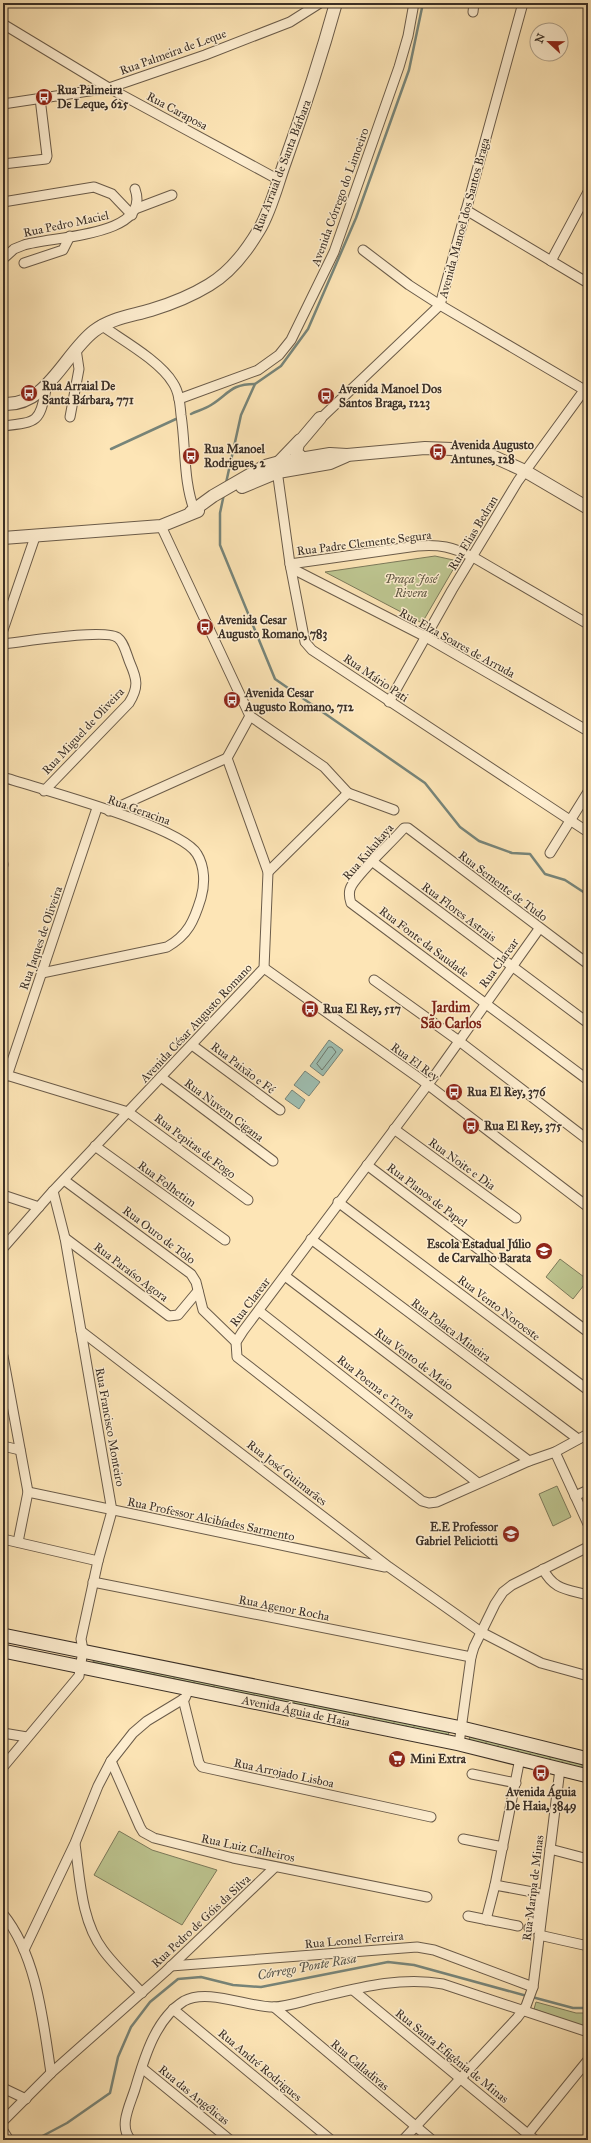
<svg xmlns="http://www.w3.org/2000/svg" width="591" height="2143" font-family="'IM FELL Great Primer',serif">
  <defs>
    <pattern id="garden-dots" width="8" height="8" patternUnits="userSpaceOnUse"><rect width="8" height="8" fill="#bdc590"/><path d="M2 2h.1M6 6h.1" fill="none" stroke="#9ba075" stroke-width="1.8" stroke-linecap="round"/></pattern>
  </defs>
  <rect width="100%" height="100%" fill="#fde5b6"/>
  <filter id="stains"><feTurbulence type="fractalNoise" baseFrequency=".005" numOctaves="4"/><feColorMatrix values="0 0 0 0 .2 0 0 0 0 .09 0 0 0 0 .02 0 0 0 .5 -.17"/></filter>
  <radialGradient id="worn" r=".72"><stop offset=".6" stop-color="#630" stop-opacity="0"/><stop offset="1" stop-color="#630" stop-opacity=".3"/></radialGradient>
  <g fill="#bdc590" stroke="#7c7a5b">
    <path d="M435 556 458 561 422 623 325 572Z"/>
    <path d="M560 1259 588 1280 573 1299 546 1277Z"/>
    <path d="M557 1486 571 1517 553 1526 539 1494Z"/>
    <path d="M119 1831 152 1850 217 1870 182 1925 94 1875Z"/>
    <path d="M536 2002 576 2013H588V2028L534 2009Z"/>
  </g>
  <g fill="url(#garden-dots)" stroke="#7c7a5b">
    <path d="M94 1658 449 1732 448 1736 93 1662Z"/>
    <path d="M470 1736 588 1766V1770L469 1740Z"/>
  </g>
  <g fill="#9fbfb2" stroke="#77857a">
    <path d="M329 1040 343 1050 323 1076 310 1066Z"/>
    <path d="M305 1071 320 1082 309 1096 294 1085Z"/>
    <path d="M292 1090 305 1100 299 1109 285 1099Z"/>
  </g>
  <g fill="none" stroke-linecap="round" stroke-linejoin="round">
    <path stroke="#6c776c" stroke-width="1" d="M329 1047H332L336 1052 322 1070 317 1064Z"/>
    <g stroke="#77857a" stroke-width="2.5">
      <path d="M191 414C197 411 205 409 211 405 229 394 230 384 255 384"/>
      <path d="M111 449 176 419"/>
      <path d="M226 483 241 415 255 384 281 366 308 329 356 218 409 70 423 3"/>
      <path d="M224 494 220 513V545L275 679 425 783 460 827 479 841 512 853 530 854 545 874 565 880 588 895"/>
      <path d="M532 1997 573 2008H588"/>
      <path d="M35 2140 67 2123 110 2093 118 2057 131 2027 150 2002 178 1979 201 1977 233 1985 261 1987 388 1962 414 1965 527 1996"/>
    </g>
    <g stroke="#6b5c4a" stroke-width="9">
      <path id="pedestrian" d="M3 2129 10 2140"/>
    </g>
    <g stroke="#6b5c4a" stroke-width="11">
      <g id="minor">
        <path d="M473 12 474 3"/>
        <path d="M3 24 109 88 279 180"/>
        <path d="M3 104 109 88 205 55 290 22 320 3"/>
        <path d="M3 164 46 159 47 156 40 98"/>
        <path d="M3 202 94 187 112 194 132 215"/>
        <path d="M135 209 172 195"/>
        <path d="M466 210 588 283"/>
        <path d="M363 250 409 285 440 305 588 392"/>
        <path d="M3 259 14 249 24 245C52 236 152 237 135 189"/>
        <path d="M551 261 588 192"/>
        <path d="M24 263 63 250 70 236"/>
        <path d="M101 325C122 340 160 361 173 383 179 392 180 404 181 415 186 447 183 482 195 512"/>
        <path d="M179 399 258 370 279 355 291 340 334 252 399 67 408 36 414 3"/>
        <path d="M70 417 79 369 76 349"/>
        <path d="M317 422 440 305 523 3"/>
        <path d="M3 426C41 422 39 421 47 385"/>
        <path d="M299 439 276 463 290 564 305 642 312 650 588 832"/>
        <path d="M290 564 417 546C440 544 452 547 473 557L588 624"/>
        <path d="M291 568 426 637 588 731"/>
        <path d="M3 630 35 537"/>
        <path d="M3 644C22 642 107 628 118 638 124 642 127 656 130 663 137 679 139 687 129 703L44 791"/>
        <path d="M389 702 452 590 518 481 588 385"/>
        <path d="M250 716 324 767 348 793"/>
        <path d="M3 777C39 789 181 826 197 854 205 867 205 884 201 898 194 921 188 935 167 947L42 973"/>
        <path d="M348 793 394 810"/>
        <path d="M109 811 227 758"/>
        <path d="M550 853 588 792"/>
        <path d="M373 862 588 1023"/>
        <path d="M3 864V865"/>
        <path d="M268 872 348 793"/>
        <path d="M539 929 435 1075 243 1331 236 1342 237 1357 422 1501 429 1503 437 1502 529 1461 555 1452 588 1434"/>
        <path d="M588 964 408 828H404C390 844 363 868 352 885 348 891 349 897 351 903L588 1080"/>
        <path d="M264 968 419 1078 588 1207"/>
        <path d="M374 980 459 1041 588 1140"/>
        <path d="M192 1045 280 1110"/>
        <path d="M3 1074 128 1112 248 1200"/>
        <path d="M7 1076 97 808"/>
        <path d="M161 1077 273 1161"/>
        <path d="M394 1129 516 1218"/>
        <path d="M95 1146 225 1240"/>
        <path d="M367 1165 588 1332"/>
        <path d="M64 1180 191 1274 196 1282 203 1310 236 1342"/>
        <path d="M3 1195 39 1207"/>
        <path d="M338 1202 588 1390"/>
        <path d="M65 1238 169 1316 178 1315 198 1291"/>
        <path d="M311 1239 578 1439"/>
        <path d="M3 1248 53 1191 264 968 268 872 227 758 250 716 161 526"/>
        <path d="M285 1276 529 1461"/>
        <path d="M259 1311 478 1483"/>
        <path d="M81 1331 389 1567 481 1632 541 1663 588 1676"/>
        <path d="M3 1356 28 1492 18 1542"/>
        <path d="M3 1446 20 1450"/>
        <path d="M555 1452 588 1524"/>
        <path d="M28 1492 385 1567"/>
        <path d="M575 1496 588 1490"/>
        <path d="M3 1539 98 1561"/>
        <path d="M543 1569C554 1590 566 1589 588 1595"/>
        <path d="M93 1582 471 1657"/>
        <path d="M183 1699 199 1763 202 1767 431 1817"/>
        <path d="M3 1733 27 1737"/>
        <path d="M459 1744 471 1657 474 1647 495 1604 503 1592 512 1585 588 1547"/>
        <path d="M111 1761 140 1827 143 1832 154 1838 233 1858 427 1897"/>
        <path d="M3 1767 79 1676 83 1650 81 1639 98 1561 112 1511 65 1238 53 1191"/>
        <path d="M472 1774 516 1783"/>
        <path d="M463 1839 503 1847"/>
        <path d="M75 1844C80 1878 81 1921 103 1950 114 1965 129 1979 142 1993"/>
        <path d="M550 1849 588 1859"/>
        <path d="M495 1885 538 1893 532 1929 529 1928"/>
        <path d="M3 1914C37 1956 43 2021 51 2073"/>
        <path d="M468 1916 518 1926"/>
        <path d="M486 1920 495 1885 520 1758"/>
        <path d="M539 1935 588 1946"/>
        <path d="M24 1950 75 1843 98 1786 111 1761 133 1733 147 1721 185 1698 189 1689"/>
        <path d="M171 1966 417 1947 434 1950 533 1987"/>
        <path d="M353 1990 535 2140"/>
        <path d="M274 2007 432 2140"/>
        <path d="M173 2009 331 2140"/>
        <path d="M142 2068 230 2140"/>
        <path d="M3 2088 26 2099"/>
        <path d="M3 2121 51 2073 166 1971 275 1867"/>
        <path d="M528 2134 588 2060"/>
        <path d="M131 2140C118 2127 130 2105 135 2089 144 2059 155 2019 184 2001 207 1988 248 2007 273 2007 286 2007 300 2002 312 1999 355 1989 398 1976 443 1984L588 2032"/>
        <path d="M403 2140 517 2018 526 2006 533 1987 560 1769"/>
      </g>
    </g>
    <g stroke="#6b5c4a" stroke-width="14">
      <g id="tertiary">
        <path d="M3 404C47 407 65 353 94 331 111 318 131 316 151 310 171 304 191 296 209 285 231 272 246 252 259 230 271 210 277 184 285 162 304 109 321 57 336 3"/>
        <path d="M301 457 296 452 298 444 320 418"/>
        <path d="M242 487 278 472 330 463 346 456"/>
        <path d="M191 512 213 496 265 466 276 463 330 454 347 455 425 448 452 449 490 455 525 471 588 508"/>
        <path d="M3 538 161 526 198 511"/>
      </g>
    </g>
    <g stroke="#3a2f26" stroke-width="15">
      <g id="secondary">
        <path d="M3 1635 462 1728 588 1759"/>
        <path d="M3 1651 459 1744 588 1776"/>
      </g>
    </g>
    <use href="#pedestrian" stroke="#feeed0" stroke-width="7"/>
    <use href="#minor" stroke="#feeed0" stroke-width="9"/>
    <use href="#tertiary" stroke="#feeed0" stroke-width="12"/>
    <use href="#secondary" stroke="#feeed0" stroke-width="13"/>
  </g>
  <defs>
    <g id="bus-disc" transform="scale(0.9)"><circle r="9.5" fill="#8f2418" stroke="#feeed0"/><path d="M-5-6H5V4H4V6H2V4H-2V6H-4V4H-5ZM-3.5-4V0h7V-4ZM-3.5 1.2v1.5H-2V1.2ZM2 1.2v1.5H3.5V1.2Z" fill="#fff"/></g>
    <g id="school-disc" transform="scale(0.9)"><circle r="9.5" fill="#8f2418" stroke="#feeed0"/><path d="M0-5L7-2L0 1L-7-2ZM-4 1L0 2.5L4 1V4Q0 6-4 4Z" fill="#fff"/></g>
    <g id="supermarket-disc" transform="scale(0.9)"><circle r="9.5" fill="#8f2418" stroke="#feeed0"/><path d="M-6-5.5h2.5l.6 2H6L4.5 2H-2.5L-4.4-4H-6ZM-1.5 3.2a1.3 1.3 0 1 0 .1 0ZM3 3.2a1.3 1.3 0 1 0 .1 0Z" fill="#fff"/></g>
  </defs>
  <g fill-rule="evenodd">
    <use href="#bus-disc" x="44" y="97"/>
    <use href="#bus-disc" x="29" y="393"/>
    <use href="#bus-disc" x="326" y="396"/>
    <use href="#bus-disc" x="438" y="452"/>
    <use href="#bus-disc" x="191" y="456"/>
    <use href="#bus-disc" x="205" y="627"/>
    <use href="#bus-disc" x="232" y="700"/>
    <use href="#bus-disc" x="310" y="1009"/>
    <use href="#bus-disc" x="454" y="1092"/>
    <use href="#bus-disc" x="471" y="1126"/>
    <use href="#school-disc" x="544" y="1251"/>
    <use href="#school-disc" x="511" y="1534"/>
    <use href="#supermarket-disc" x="397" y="1759"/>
    <use href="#bus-disc" x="541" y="1773"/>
  </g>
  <g text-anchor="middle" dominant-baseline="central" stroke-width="3" stroke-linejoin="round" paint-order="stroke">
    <g font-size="12" fill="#3a2f26" stroke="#feeed0">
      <text transform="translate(173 52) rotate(-20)">Rua Palmeira de Leque</text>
      <text transform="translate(177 111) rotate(28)">Rua Caraposa</text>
      <text transform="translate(282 166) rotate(-69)">Rua Arraial de Santa Bárbara</text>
      <text transform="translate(340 197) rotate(-70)">Avenida Córrego do Limoeiro</text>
      <text transform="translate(464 218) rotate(-75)">Avenida Manoel dos Santos Braga</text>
      <text transform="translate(66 224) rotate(-12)">Rua Pedro Maciel</text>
      <text transform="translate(473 533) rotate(-59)">Rua Elias Bedran</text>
      <text transform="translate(364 543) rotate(-7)">Rua Padre Clemente Segura</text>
      <text transform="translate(457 643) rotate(29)">Rua Elza Soares de Arruda</text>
      <text transform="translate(376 678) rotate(34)">Rua Mário Pati</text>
      <text transform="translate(83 731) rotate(-47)">Rua Miguel de Oliveira</text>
      <text transform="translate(139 810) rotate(20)">Rua Geracina</text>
      <text transform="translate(368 852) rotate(-49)">Rua Kukukaya</text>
      <text transform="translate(503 886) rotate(37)">Rua Semente de Tudo</text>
      <text transform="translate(459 912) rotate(37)">Rua Flores Astrais</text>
      <text transform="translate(41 938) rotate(-71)">Rua Jaques de Oliveira</text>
      <text transform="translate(424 942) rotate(37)">Rua Fonte da Saudade</text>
      <text transform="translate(499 963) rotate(-54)">Rua Clarear</text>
      <text transform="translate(196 1023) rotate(-47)">Avenida César Augusto Romano</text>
      <text transform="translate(415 1062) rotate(36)">Rua El Rey</text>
      <text transform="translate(243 1068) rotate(37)">Rua Paixão e Fé</text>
      <text transform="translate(224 1110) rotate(37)">Rua Nuvem Cigana</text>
      <text transform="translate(195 1146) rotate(37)">Rua Pepitas de Fogo</text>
      <text transform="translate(462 1164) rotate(36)">Rua Noite e Dia</text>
      <text transform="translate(167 1184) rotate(36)">Rua Folhetim</text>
      <text transform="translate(427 1195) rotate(37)">Rua Planos de Papel</text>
      <text transform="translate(159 1235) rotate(37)">Rua Ouro de Tolo</text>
      <text transform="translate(131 1272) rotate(37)">Rua Paraíso Agora</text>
      <text transform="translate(250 1302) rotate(-53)">Rua Clarear</text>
      <text transform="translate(499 1308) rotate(37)">Rua Vento Noroeste</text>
      <text transform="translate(451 1330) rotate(37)">Rua Polaca Mineira</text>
      <text transform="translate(414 1359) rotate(37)">Rua Vento de Maio</text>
      <text transform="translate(376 1387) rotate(38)">Rua Poema e Trova</text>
      <text transform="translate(110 1427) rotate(80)">Rua Francisco Monteiro</text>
      <text transform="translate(287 1473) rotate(38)">Rua José Guimarães</text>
      <text transform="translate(211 1519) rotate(12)">Rua Professor Alcibíades Sarmento</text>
      <text transform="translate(284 1608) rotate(11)">Rua Agenor Rocha</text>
      <text transform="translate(296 1711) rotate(12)">Avenida Águia de Haia</text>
      <text transform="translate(284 1773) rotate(12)">Rua Arrojado Lisboa</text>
      <text transform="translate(248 1848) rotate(12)">Rua Luiz Calheiros</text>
      <text transform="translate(533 1888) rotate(-83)">Rua Maripa de Minas</text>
      <text transform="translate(201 1921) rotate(-43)">Rua Pedro de Góis da Silva</text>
      <text transform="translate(354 1940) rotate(-5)">Rua Leonel Ferreira</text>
      <text transform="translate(452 2056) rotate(39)">Rua Santa Efigênia de Minas</text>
      <text transform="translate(260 2065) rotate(40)">Rua André Rodrigues</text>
      <text transform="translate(360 2065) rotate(40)">Rua Calladivas</text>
      <text transform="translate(194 2095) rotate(39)">Rua das Angélicas</text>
    </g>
    <g font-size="12" font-weight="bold" fill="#3a2f26" stroke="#feeed0" text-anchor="start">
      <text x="57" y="90">Rua Palmeira<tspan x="57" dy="14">De Leque, 625</tspan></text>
      <text x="42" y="386">Rua Arraial De<tspan x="42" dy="14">Santa Bárbara, 771</tspan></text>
      <text x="339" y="389">Avenida Manoel Dos<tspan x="339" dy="14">Santos Braga, 1223</tspan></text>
      <text x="451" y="445">Avenida Augusto<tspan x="451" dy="14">Antunes, 128</tspan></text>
      <text x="204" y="449">Rua Manoel<tspan x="204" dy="14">Rodrigues, 2</tspan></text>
      <text x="218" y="620">Avenida Cesar<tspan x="218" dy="14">Augusto Romano, 783</tspan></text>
      <text x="245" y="693">Avenida Cesar<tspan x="245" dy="14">Augusto Romano, 712</tspan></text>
      <text x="323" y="1009">Rua El Rey, 517</text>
      <text x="467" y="1092">Rua El Rey, 376</text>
      <text x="484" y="1126">Rua El Rey, 375</text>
      <text x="531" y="1244" text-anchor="end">Escola Estadual Júlio<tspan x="531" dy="14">de Carvalho Barata</tspan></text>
      <text x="498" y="1527" text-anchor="end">E.E Professor<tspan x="498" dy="14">Gabriel Peliciotti</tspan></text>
      <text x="410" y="1759">Mini Extra</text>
      <text x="541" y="1792" text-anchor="middle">Avenida Águia<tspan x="541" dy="14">De Haia, 3849</tspan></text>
    </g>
    <g font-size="12" font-style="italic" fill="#5b5440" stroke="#feeed0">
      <text x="411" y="579">Praça José<tspan x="411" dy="14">Rivera</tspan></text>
    </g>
    <g font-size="13" font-style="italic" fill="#535349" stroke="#feeed0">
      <text transform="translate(307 1967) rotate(-10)">Córrego Ponte Rasa</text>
    </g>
    <g font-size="14" font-weight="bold" fill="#7a1f14" stroke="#feeed0">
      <text x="451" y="1007">Jardim<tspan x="451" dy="16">São Carlos</tspan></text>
    </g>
  </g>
  <rect width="591" height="2143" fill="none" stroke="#fde5b6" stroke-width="16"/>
  <rect x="4" y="4" width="583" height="2135" fill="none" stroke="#3a2f26" stroke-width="2"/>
  <rect x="8" y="8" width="575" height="2127" fill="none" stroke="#3a2f26"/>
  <g transform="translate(549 42) rotate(292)"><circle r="19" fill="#feeed0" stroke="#b0a28c"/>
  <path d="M0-3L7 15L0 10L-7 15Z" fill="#8f2418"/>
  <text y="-6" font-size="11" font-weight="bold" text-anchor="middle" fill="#3a2f26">N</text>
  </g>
  <rect width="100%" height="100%" filter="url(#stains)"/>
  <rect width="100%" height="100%" fill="url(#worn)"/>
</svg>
